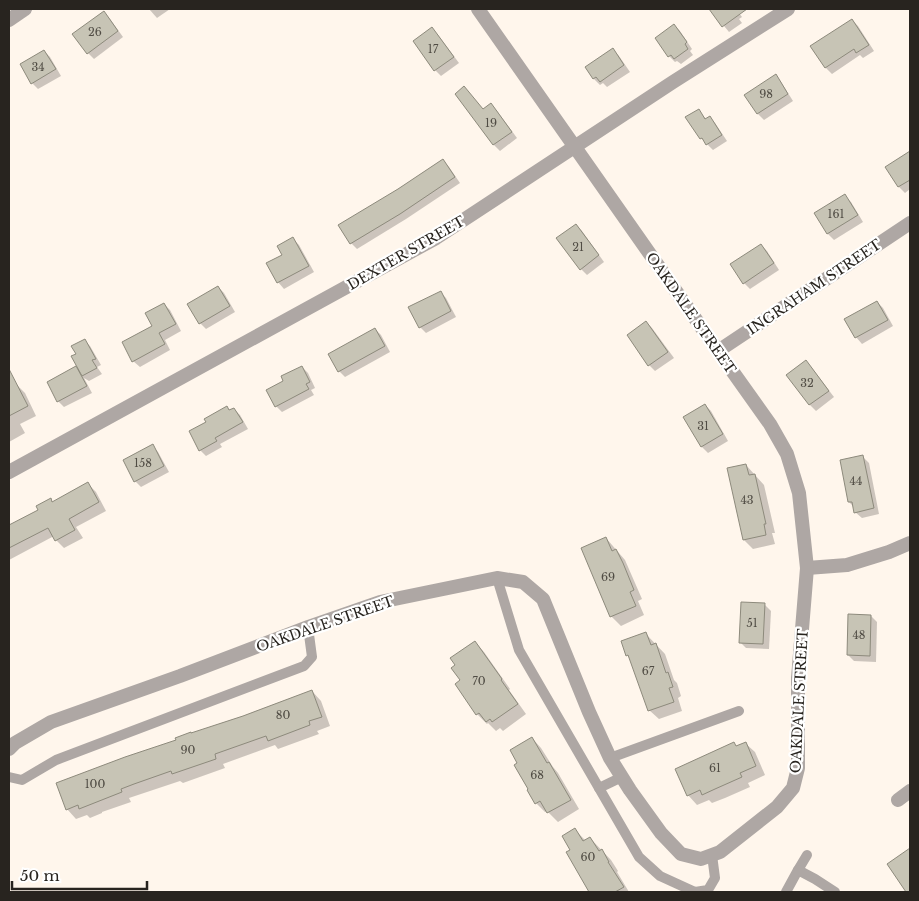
<svg xmlns="http://www.w3.org/2000/svg" width="919" height="901" font-family="'Libre Baskerville',serif">
  <rect width="100%" height="100%" fill="#fff6ec"/>
  <g fill="#0003">
    <path d="M149 9H170L157 18Z"/>
    <path d="M710 9H736L742 17 739 19 742 23 729 32Z"/>
    <path d="M104 13 110 19 123 37 94 59 88 53Z"/>
    <path d="M852 20 858 26 874 51 863 58 860 55 832 74 826 68 812 47Z"/>
    <path d="M674 25 680 31 692 49 690 51 693 55 681 64 677 61 675 62 669 56Z"/>
    <path d="M432 29 438 35 459 63 441 76 435 70Z"/>
    <path d="M613 50 619 56 630 72 607 87 603 83 600 85 594 79 587 68Z"/>
    <path d="M44 51 50 57 61 76 38 89 32 83Z"/>
    <path d="M775 76 781 82 793 101 764 120 758 114Z"/>
    <path d="M456 94 483 110 491 105 497 111 517 138 500 151 494 145Z"/>
    <path d="M698 110 707 120 709 117 715 123 727 141 713 150 701 138Z"/>
    <path d="M910 153V189L905 193 899 187 887 167Z"/>
    <path d="M443 161 449 167 460 183 406 219 357 249 351 243Z"/>
    <path d="M844 196 851 202 863 222 834 240 828 234 816 214Z"/>
    <path d="M576 225 582 231 604 262 587 275 581 269Z"/>
    <path d="M293 239 299 245 314 272 284 289 278 282 284 255Z"/>
    <path d="M761 245 767 251 779 270 750 289 744 283Z"/>
    <path d="M218 287 224 293 235 312 206 329 200 323Z"/>
    <path d="M440 292 446 298 456 317 426 333 420 327Z"/>
    <path d="M877 302 883 308 893 326 862 344 856 337 846 319Z"/>
    <path d="M164 304 170 310 181 331 165 340 170 350 140 367 133 361 123 343 153 326Z"/>
    <path d="M646 322 652 328 674 358 655 371 649 365Z"/>
    <path d="M375 329 381 335 390 352 345 377 339 371Z"/>
    <path d="M84 340 90 346 101 365 97 367 102 374 89 381 84 378 92 393 64 407 58 401 76 368 80 372 78 354Z"/>
    <path d="M302 367 308 373 315 388 311 390 314 395 282 412 276 406 285 381Z"/>
    <path d="M811 367 834 397 816 411 810 405 788 375Z"/>
    <path d="M16 384 25 393 36 416 20 424 25 433 9 442V388Z"/>
    <path d="M705 405 711 411 728 441 708 453 702 447 685 417Z"/>
    <path d="M227 407 230 411 234 409 240 415 248 429 220 444 222 447 206 456 200 450 208 422Z"/>
    <path d="M152 446 158 452 169 472 141 487 135 481Z"/>
    <path d="M863 457 869 463 879 514 862 518 855 512 854 507 849 502Z"/>
    <path d="M746 465 764 485 775 533H772L775 544 753 549 744 540Z"/>
    <path d="M88 484 96 492 106 511 76 527 83 538 64 548 56 540 54 536 9 560V526L40 510 50 500 53 503Z"/>
    <path d="M606 538 625 560 642 599 638 601 644 615 621 626 611 616Z"/>
    <path d="M765 605 771 611 769 649 746 648 740 642Z"/>
    <path d="M871 616 877 622 876 662 854 661 848 655Z"/>
    <path d="M646 634 665 654 674 680 677 683 681 696 678 698 682 711 659 719 649 710 631 660 627 655Z"/>
    <path d="M475 642 484 652 510 689 509 690 526 714 503 731 500 728 496 731 488 723 487 724 477 714 457 684 462 681 457 665Z"/>
    <path d="M312 691 321 701 330 726 317 731 319 734 278 749 275 745 223 764 225 768 183 783 180 781 129 798 131 802 102 812V813L90 818 87 815 76 819 67 809 192 735Z"/>
    <path d="M532 738 541 748 553 767 558 773 579 809 558 822 547 811 545 812 536 803 519 763Z"/>
    <path d="M745 743 755 752 765 775 748 783 750 787 725 798 712 803 709 800 697 805 688 795 737 747Z"/>
    <path d="M575 830 586 841 590 838 611 860 618 871 617 872 629 892H592L589 890 572 850Z"/>
  </g>
  <g fill="#c7c4b5" stroke="#8d8a7c">
    <path d="M709 9H747L722 27Z"/>
    <path d="M104 11 118 31 87 54 72 34Z"/>
    <path d="M852 19 869 45 856 53 854 49 825 68 810 46Z"/>
    <path d="M674 24 687 42 685 44 688 49 674 59 671 55 668 57 655 38Z"/>
    <path d="M432 27 454 57 434 71 413 41Z"/>
    <path d="M613 48 624 65 600 82 596 77 593 79 585 67Z"/>
    <path d="M44 50 56 69 31 84 20 64Z"/>
    <path d="M776 74 788 94 757 114 744 95Z"/>
    <path d="M464 86 483 109 491 103 512 132 493 145 455 94Z"/>
    <path d="M699 109 705 119 710 116 722 135 706 145 702 138 700 139 685 117Z"/>
    <path d="M910 151V180L898 187 885 167Z"/>
    <path d="M443 159 455 177 400 214 350 244 338 225 398 189Z"/>
    <path d="M845 194 858 215 827 234 814 213Z"/>
    <path d="M576 224 599 255 580 270 556 238Z"/>
    <path d="M293 237 309 266 277 283 266 263 282 255 277 246Z"/>
    <path d="M761 244 774 263 743 284 730 264Z"/>
    <path d="M218 286 230 306 199 324 187 304Z"/>
    <path d="M441 291 451 311 419 328 408 307Z"/>
    <path d="M877 301 888 320 855 338 844 319Z"/>
    <path d="M164 303 176 324 159 333 165 344 132 362 122 342 152 326 145 313Z"/>
    <path d="M646 321 668 352 648 366 627 335Z"/>
    <path d="M375 328 385 346 338 372 328 354Z"/>
    <path d="M85 339 96 359 92 360 97 368 82 376 71 356 76 354 71 346Z"/>
    <path d="M806 360 829 391 809 405 786 375Z"/>
    <path d="M76 366 87 386 57 402 47 382Z"/>
    <path d="M302 366 310 382 306 384 309 389 275 407 266 390 283 381 281 376Z"/>
    <path d="M9 369 28 406 9 416Z"/>
    <path d="M705 404 723 434 701 447 683 417Z"/>
    <path d="M227 406 229 410 234 408 243 422 215 438 217 441 199 451 189 431 206 422 204 419Z"/>
    <path d="M153 444 164 466 134 482 123 460Z"/>
    <path d="M863 455 874 508 854 513 852 502H848L840 460Z"/>
    <path d="M746 464 749 475 755 474 766 524H764L766 535 743 540 727 468Z"/>
    <path d="M88 482 99 502 69 519 75 530 55 541 48 528 9 548V525L38 510 36 506 51 498 52 502Z"/>
    <path d="M606 537 612 551 616 549 623 563 634 590 630 592 636 606 610 617 581 548Z"/>
    <path d="M741 602 765 603 763 644 739 643Z"/>
    <path d="M848 614 871 615 870 656 847 655Z"/>
    <path d="M646 632 651 645 656 643 666 673 668 672 673 687 669 688 674 702 648 711 628 655 626 656 621 641Z"/>
    <path d="M475 641 502 679 501 680 518 704 492 722 490 719 486 722 479 713 476 715 455 684 460 680 451 668 455 665 450 658Z"/>
    <path d="M312 690 322 717 309 721 310 725 268 741 266 736 215 754 216 759 172 774 171 771 134 784 121 789 122 792 79 809 78 805 66 810 56 783 125 757 176 740 175 738 191 732V733L243 716Z"/>
    <path d="M532 737 547 763 549 762 571 800 547 813 540 801 535 804 527 790 528 789 514 765 517 763 510 750Z"/>
    <path d="M734 742 736 746 746 742 756 766 740 773 742 777 715 789 702 795 700 790 687 796 675 769Z"/>
    <path d="M575 828 583 841 590 837 599 851 602 849 609 862H608L624 887 615 892H589L566 852 570 850 562 836Z"/>
    <path d="M910 848V892H906L887 864Z"/>
  </g>
  <g fill="none" stroke-linecap="round" stroke-linejoin="round">
    <g stroke="#aea7a4" stroke-width="10">
      <path d="M497 578 519 650 639 857 660 876 695 892 708 890 715 878 712 855"/>
      <path d="M610 758 739 711"/>
      <path d="M9 777 22 780 56 760 304 666 312 657 308 627"/>
      <path d="M599 788 622 777"/>
      <path d="M798 870 807 855"/>
      <path d="M786 892 798 870 815 879 835 892"/>
    </g>
    <g stroke="#aea7a4" stroke-width="14">
      <path d="M9 20 25 9"/>
      <path d="M718 351 910 223"/>
      <path d="M9 472 436 238 673 82 788 9"/>
      <path d="M807 568 847 565 889 552 910 543"/>
      <path d="M9 749 15 743 51 722 180 676 308 627 380 602 497 578 523 582 543 599 589 712 610 758 630 790 661 833 681 854 701 859 720 852 777 807 793 788 798 768V678L807 568 799 493 787 454 770 424 718 351 478 9"/>
      <path d="M898 800 910 791"/>
    </g>
  </g>
  <g text-anchor="middle" dominant-baseline="central" stroke-width="4.5" stroke-linejoin="round" paint-order="stroke">
    <g font-size="11" fill="#504c44">
      <text x="95" y="32">26</text>
      <text x="433" y="49">17</text>
      <text x="38" y="67">34</text>
      <text x="766" y="94">98</text>
      <text x="491" y="123">19</text>
      <text x="836" y="214">161</text>
      <text x="578" y="247">21</text>
      <text x="807" y="383">32</text>
      <text x="703" y="426">31</text>
      <text x="143" y="463">158</text>
      <text x="856" y="481">44</text>
      <text x="747" y="500">43</text>
      <text x="608" y="577">69</text>
      <text x="752" y="623">51</text>
      <text x="859" y="635">48</text>
      <text x="648" y="671">67</text>
      <text x="479" y="681">70</text>
      <text x="283" y="715">80</text>
      <text x="188" y="750">90</text>
      <text x="715" y="768">61</text>
      <text x="537" y="775">68</text>
      <text x="95" y="784">100</text>
      <text x="588" y="857">60</text>
    </g>
    <g font-size="14" fill="#28241f" stroke="#fff">
      <text transform="translate(406 253) rotate(-30)">DEXTER STREET</text>
      <text transform="translate(814 287) rotate(-34)">INGRAHAM STREET</text>
      <text transform="translate(691 313) rotate(55)">OAKDALE STREET</text>
      <text transform="translate(325 624) rotate(-19)">OAKDALE STREET</text>
      <text transform="translate(799 701) rotate(-87)">OAKDALE STREET</text>
    </g>
  </g>
  <rect width="919" height="901" fill="none" stroke="#28241f" stroke-width="20"/>
  <path d="M12 881v8h135v-8" fill="none" stroke="#28241f" stroke-width="2.5"/>
  <text x="20" y="881" font-size="15" fill="#28241f" stroke="#ffffff" stroke-width="4" paint-order="stroke">50 m</text>
</svg>
